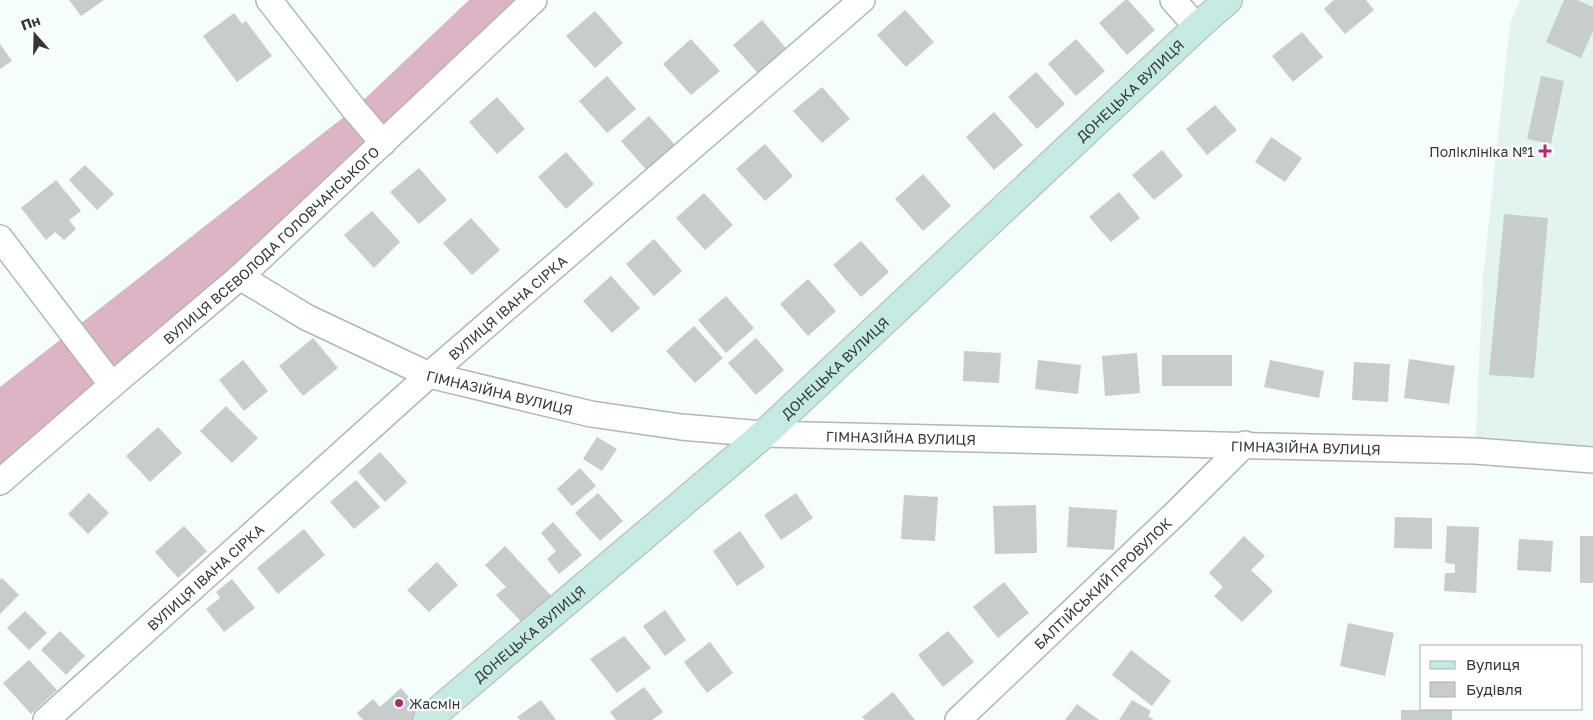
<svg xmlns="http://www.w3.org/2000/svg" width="1593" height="720" font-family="'Golos Text',sans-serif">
  <rect width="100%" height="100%" fill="#f6fefc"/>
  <path fill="#e3f4f0" d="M1520 0H1593V460L1475 451 1483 277 1510 24Z"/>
  <path fill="#dcb4c5" d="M469 0H534L0 482V387L354 109Z"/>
  <g fill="#c6cdcb">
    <path d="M69 0H104L81 16Z"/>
    <path d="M1125 0H1128L1155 30 1127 55 1099 23Z"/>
    <path d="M1334 0H1366L1374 10 1345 34 1324 9Z"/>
    <path d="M1564 0H1577L1593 7V31L1581 58 1546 42Z"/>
    <path d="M905 10 934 42 906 67 877 35Z"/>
    <path d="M595 11 623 43 595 68 566 36Z"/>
    <path d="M234 13 242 24 246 21 272 56 237 82 203 36Z"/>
    <path d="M762 20 790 53 762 78 733 45Z"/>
    <path d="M1302 32 1323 57 1293 82 1272 56Z"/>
    <path d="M691 39 720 71 691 95 663 64Z"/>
    <path d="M1076 39 1105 71 1076 96 1048 64Z"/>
    <path d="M0 44 12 61 0 69Z"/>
    <path d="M1036 72 1065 104 1037 129 1008 97Z"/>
    <path d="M607 76 636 109 607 133 579 101Z"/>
    <path d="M1541 76 1564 81 1551 144 1527 139Z"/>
    <path d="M822 87 850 119 822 143 793 111Z"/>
    <path d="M497 97 525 129 497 154 469 122Z"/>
    <path d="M1215 105 1237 130 1207 155 1186 129Z"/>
    <path d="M994 112 1023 145 994 170 966 137Z"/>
    <path d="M649 116 678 148 649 173 621 141Z"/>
    <path d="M1271 137 1302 158 1285 182 1255 162Z"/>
    <path d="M765 144 793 176 765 201 736 169Z"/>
    <path d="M1162 150 1183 176 1154 200 1132 175Z"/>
    <path d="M566 152 594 184 566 209 538 177Z"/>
    <path d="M85 165 114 194 97 210 69 180Z"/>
    <path d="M419 168 447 200 419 224 390 192Z"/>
    <path d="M923 174 951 206 923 231 895 199Z"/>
    <path d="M56 180 81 211 69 220 76 229 64 240 55 232 46 240 21 208Z"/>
    <path d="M1119 192 1140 218 1111 242 1089 217Z"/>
    <path d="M704 193 733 225 705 250 676 218Z"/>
    <path d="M372 211 400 242 374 268 344 235Z"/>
    <path d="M1504 214 1548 218 1534 378 1489 375Z"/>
    <path d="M471 218 500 250 472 275 443 243Z"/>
    <path d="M654 239 682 271 654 296 626 264Z"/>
    <path d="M861 241 889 272 861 297 833 265Z"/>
    <path d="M611 276 640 308 612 333 583 301Z"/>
    <path d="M808 279 836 311 808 336 780 304Z"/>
    <path d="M726 296 754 328 726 353 698 320Z"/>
    <path d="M694 326 723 358 695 383 666 351Z"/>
    <path d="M313 338 338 368 303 396 279 366Z"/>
    <path d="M756 338 784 370 756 395 728 363Z"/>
    <path d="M964 351 1001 353 999 383 963 381Z"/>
    <path d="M1137 353 1140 393 1105 396 1102 356Z"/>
    <rect x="1162" y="355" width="70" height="31"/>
    <path d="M1409 359 1455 366 1449 404 1404 398Z"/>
    <path d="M243 360 268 391 244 411 219 380Z"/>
    <path d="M1038 360 1081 365 1078 394 1035 389Z"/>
    <path d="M1270 360 1324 371 1319 398 1264 387Z"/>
    <path d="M1354 362 1390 364 1388 402 1352 400Z"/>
    <path d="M226 406 258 438 232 463 200 431Z"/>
    <path d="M158 427 182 453 150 482 126 456Z"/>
    <path d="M597 437 617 449 602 471 583 459Z"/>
    <path d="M380 452 407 482 385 502 358 472Z"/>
    <path d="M580 468 596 486 572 506 557 489Z"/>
    <path d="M356 480 380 507 354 529 330 502Z"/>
    <path d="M89 493 109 513 88 534 68 514Z"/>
    <path d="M598 493 623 521 600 541 575 513Z"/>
    <path d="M796 493 813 518 781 540 764 515Z"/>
    <path d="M904 495 938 497 935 541 901 539Z"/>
    <path d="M1036 505 1037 553 995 554 993 506Z"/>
    <path d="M1069 507 1117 510 1114 550 1067 547Z"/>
    <path d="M1395 517 1432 518V549L1394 548Z"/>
    <path d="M553 522 582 555 559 574 547 559 556 551 541 533Z"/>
    <path d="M184 526 207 551 178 578 155 552Z"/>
    <path d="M1447 526 1479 527 1476 593 1444 591 1445 573H1455V564L1445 563Z"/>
    <path d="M304 529 325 555 278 594 257 568Z"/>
    <path d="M740 531 765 567 737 586 713 551Z"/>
    <path d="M1244 536 1265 556 1251 570 1273 591 1242 622 1214 596 1223 587 1209 573Z"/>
    <rect x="1580" y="536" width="13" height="47"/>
    <path d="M1519 539 1553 541 1551 572 1517 570Z"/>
    <path d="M505 546 556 601 527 628 496 595 506 587 485 565Z"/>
    <path d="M437 562 458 585 429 612 407 590Z"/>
    <path d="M2 578 19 595 0 614V580Z"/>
    <path d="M232 579 255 608 224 632 206 609 220 598 216 592Z"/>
    <path d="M1004 582 1029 613 998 638 973 607Z"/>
    <path d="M665 610 686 640 665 656 643 626Z"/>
    <path d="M25 611 47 633 29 650 7 628Z"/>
    <path d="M1348 623 1394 633 1385 676 1340 666Z"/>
    <path d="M60 631 85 656 66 675 41 650Z"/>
    <path d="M948 631 974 662 943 687 918 655Z"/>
    <path d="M624 636 651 668 617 693 590 659Z"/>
    <path d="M710 642 733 673 707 693 684 662Z"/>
    <path d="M1131 650 1171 681 1152 706 1112 675Z"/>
    <path d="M29 660 57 690 31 714 3 683Z"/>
    <path d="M644 687 663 712 652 720H616L610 712Z"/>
    <path d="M401 688 422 712 413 720H363L357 713 373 699 380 707Z"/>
    <path d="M893 692 915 720H865L862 717Z"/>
    <path d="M541 700 556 720H520L517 717Z"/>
    <path d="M1132 700 1151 711 1148 716 1154 720H1119Z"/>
    <path d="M1077 704 1099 720H1065Z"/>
    <rect x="1401" y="710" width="51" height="10"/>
  </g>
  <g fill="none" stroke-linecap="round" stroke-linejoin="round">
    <g stroke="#b0b7b6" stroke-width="28">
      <g id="street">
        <path d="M269 0 354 109 383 143"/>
        <path d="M1173 0 1197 27"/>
        <path d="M0 238 112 385"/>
        <path id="s1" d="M240 277 306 317 429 375 591 414 681 427 764 434 1475 451 1593 460"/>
        <path id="s2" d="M0 482 112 385 240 277 534 0"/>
        <path id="s3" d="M46 720 429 375 862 0"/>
        <path id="s4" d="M958 720 1177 512 1245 444"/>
      </g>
    </g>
    <g stroke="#b0b7b6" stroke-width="30">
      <g id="secondary">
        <path id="s5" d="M427 720 764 434 1197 27 1228 0"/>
      </g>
    </g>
    <use href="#street" stroke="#fff" stroke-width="25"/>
    <use href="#secondary" stroke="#c5eae4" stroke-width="28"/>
  </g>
  <g fill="#ae2a72" stroke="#fff" stroke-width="2">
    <path d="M1542.5 143.5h5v5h5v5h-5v5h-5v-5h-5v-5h5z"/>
    <circle cx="399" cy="703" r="5"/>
  </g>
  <g text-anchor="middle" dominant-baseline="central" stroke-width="4.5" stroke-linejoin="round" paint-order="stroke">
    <g font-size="14" fill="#353837" stroke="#fff">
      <text stroke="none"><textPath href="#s5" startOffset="944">ДОНЕЦЬКА ВУЛИЦЯ</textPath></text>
      <text stroke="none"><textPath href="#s2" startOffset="360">ВУЛИЦЯ ВСЕВОЛОДА ГОЛОВЧАНСЬКОГО</textPath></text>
      <text stroke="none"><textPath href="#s3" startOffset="619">ВУЛИЦЯ ІВАНА СІРКА</textPath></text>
      <text stroke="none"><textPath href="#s5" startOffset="539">ДОНЕЦЬКА ВУЛИЦЯ</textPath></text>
      <text stroke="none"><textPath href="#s1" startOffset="286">ГІМНАЗІЙНА ВУЛИЦЯ</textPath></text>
      <text stroke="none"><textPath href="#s1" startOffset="691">ГІМНАЗІЙНА ВУЛИЦЯ</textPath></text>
      <text stroke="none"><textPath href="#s1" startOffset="1096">ГІМНАЗІЙНА ВУЛИЦЯ</textPath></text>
      <text stroke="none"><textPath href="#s3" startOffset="214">ВУЛИЦЯ ІВАНА СІРКА</textPath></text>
      <text stroke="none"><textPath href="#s4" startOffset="199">БАЛТІЙСЬКИЙ ПРОВУЛОК</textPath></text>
      <text stroke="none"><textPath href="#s5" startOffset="134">ДОНЕЦЬКА ВУЛИЦЯ</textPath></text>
    </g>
    <g font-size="14" fill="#353837" stroke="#fff" text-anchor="end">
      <text x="1534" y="151">Поліклініка №1</text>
      <text x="409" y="703" text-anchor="start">Жасмін</text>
    </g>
  </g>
  <rect x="1420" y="645" width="162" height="65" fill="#ffffff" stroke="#aeafaf"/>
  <rect x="1430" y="661" width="25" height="8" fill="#c5eae4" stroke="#aeafaf"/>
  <text x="1466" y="670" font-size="15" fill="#353837">Вулиця</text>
  <rect x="1430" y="682" width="25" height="15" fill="#c6cdcb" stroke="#aeafaf"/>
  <text x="1466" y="695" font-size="15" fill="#353837">Будівля</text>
  <g transform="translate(35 35) rotate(340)" stroke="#ffffff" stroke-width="4" paint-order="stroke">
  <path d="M0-4L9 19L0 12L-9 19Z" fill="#353837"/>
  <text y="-8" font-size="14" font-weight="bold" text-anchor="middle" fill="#353837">Пн</text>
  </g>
</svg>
